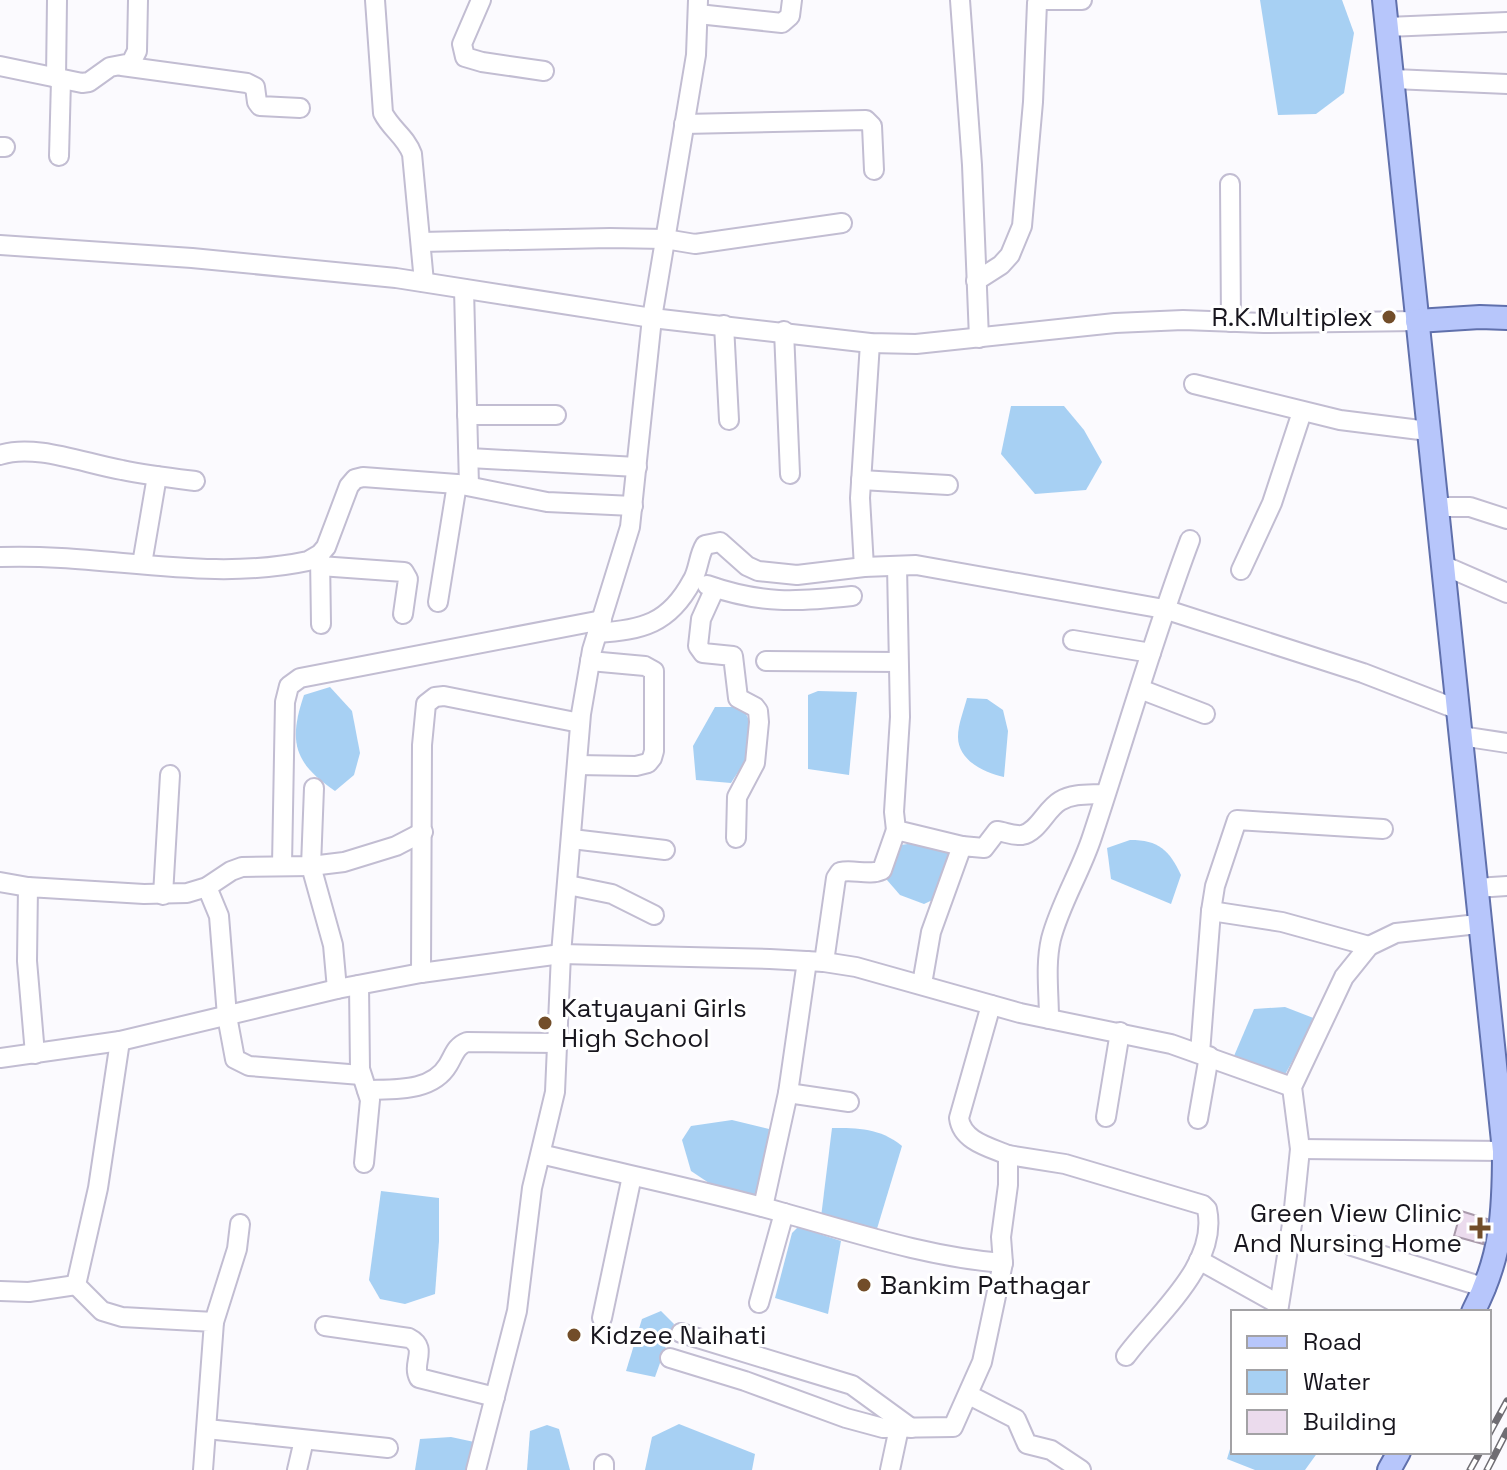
<svg xmlns="http://www.w3.org/2000/svg" width="1507" height="1470" font-family="'Space Grotesk',sans-serif">
  <rect width="100%" height="100%" fill="#fbfafe"/>
  <g fill="#a7d0f3">
    <path d="M1260 0H1342L1354 33 1344 93 1316 114 1278 115Z"/>
    <path d="M1011 406H1064L1084 430 1102 462 1086 490 1035 494 1001 454Z"/>
    <path d="M330 687 352 711 360 753 354 775 335 791C294 763 288 742 304 695Z"/>
    <path d="M818 691 857 692 849 775 808 769V695Z"/>
    <path d="M967 698 987 699 1003 710 1008 731 1004 777C984 773 958 760 958 737 958 724 964 710 967 698Z"/>
    <path d="M715 707H742C763 742 751 752 731 783L696 780 693 746Z"/>
    <path d="M1130 840C1159 840 1169 850 1181 875L1171 904 1111 879 1107 848Z"/>
    <path d="M922 842 955 852 941 896 924 904 900 895 887 880 893 846Z"/>
    <path d="M1285 1007 1316 1019 1283 1078 1234 1056 1254 1009Z"/>
    <path d="M732 1120 769 1129 768 1153 757 1196 709 1183 691 1171 682 1140 691 1126Z"/>
    <path d="M832 1128C858 1128 880 1128 902 1146L876 1232 821 1217Z"/>
    <path d="M381 1191 439 1198V1241L435 1294 405 1304 380 1299 369 1280Z"/>
    <path d="M798 1227 841 1241 828 1314 775 1298 792 1233Z"/>
    <path d="M661 1311 674 1324 655 1377 626 1371 642 1319Z"/>
    <path d="M679 1424 755 1454 752 1470H645L652 1437Z"/>
    <path d="M547 1425 559 1429 570 1470H527L530 1431Z"/>
    <path d="M451 1437 479 1443 473 1470H415L420 1439Z"/>
    <path d="M1233 1439V1452H1318L1305 1470H1255L1227 1459Z"/>
  </g>
  <path fill="#ebdbed" stroke="#a99aab" stroke-width="2" d="M1461 1211 1487 1219 1483 1244 1454 1236Z"/>
  <g fill="none" stroke-linecap="round" stroke-linejoin="round">
    <g stroke="#c2bdd2" stroke-width="22">
      <g id="minor">
        <path d="M375 0 383 113C391 129 406 137 412 154L424 282"/>
        <path d="M481 0 462 44 465 57 482 62 544 71"/>
        <path d="M960 0 972 165 979 338"/>
        <path d="M698 14 782 23 790 16 792 0"/>
        <path d="M1387 27 1507 22"/>
        <path d="M0 66 82 83 89 82 110 67 131 63 137 51 138 0"/>
        <path d="M122 66 247 83 255 87 257 102 260 106 300 108"/>
        <path d="M56 78 57 0"/>
        <path d="M1394 79 1507 84"/>
        <path d="M684 124 866 120 872 126 874 170"/>
        <path d="M0 147H5"/>
        <path d="M59 156 61 80"/>
        <path d="M1230 184 1231 322"/>
        <path d="M421 242 610 238 665 239 695 244 842 223"/>
        <path d="M0 245 192 258 396 278 652 318 870 343 916 344 1115 323 1183 320 1264 323 1417 321"/>
        <path d="M976 281 1001 265 1010 255 1022 226 1033 102 1037 3 1042 0H1082"/>
        <path d="M464 289 469 486"/>
        <path d="M724 325 729 420"/>
        <path d="M784 331 790 474"/>
        <path d="M1194 384 1340 420 1428 431"/>
        <path d="M467 415H556"/>
        <path d="M0 455C34 443 86 464 122 470 146 475 171 478 195 481"/>
        <path d="M469 458 637 467"/>
        <path d="M861 480 948 485"/>
        <path d="M1437 507H1470L1507 519"/>
        <path d="M0 557C103 553 206 583 308 561L320 554 326 547 349 486 355 479 363 477 457 484 547 502 633 506"/>
        <path d="M320 557 321 624"/>
        <path d="M142 564 157 476"/>
        <path d="M320 566 404 572 408 579 403 614"/>
        <path d="M897 566 900 717 894 812 896 830 962 846"/>
        <path d="M1445 566 1507 593"/>
        <path d="M864 567 860 498 870 343"/>
        <path d="M1241 570 1272 503 1302 412"/>
        <path d="M707 585C761 604 796 602 852 596"/>
        <path d="M715 588 701 619 698 646 703 653 733 656 738 698 755 707 758 711 759 722 755 763 737 797 736 838"/>
        <path d="M438 602 457 484"/>
        <path d="M597 633C642 630 669 624 692 581 699 570 698 556 705 545L720 542 747 566 758 571 797 575 864 567 916 565 1164 609 1363 673 1459 710"/>
        <path d="M1073 640 1151 653"/>
        <path d="M766 661 898 662"/>
        <path d="M1140 689 1205 714"/>
        <path d="M1461 736 1507 743"/>
        <path d="M577 765 636 766 648 763 652 758 654 751V671L645 666 590 661"/>
        <path d="M314 788 311 866 333 945 337 989"/>
        <path d="M572 839 665 850"/>
        <path d="M282 865 285 702 289 686 300 678 602 620"/>
        <path d="M0 882 28 887"/>
        <path d="M568 885 612 894 654 915"/>
        <path d="M207 887 219 916 227 1016 235 1059 249 1066 361 1075"/>
        <path d="M1476 888 1507 886"/>
        <path d="M163 895 170 775"/>
        <path d="M1211 911 1282 922 1369 946"/>
        <path d="M824 962 836 878 840 872C854 869 869 876 882 870L896 830"/>
        <path d="M421 973 422 745 426 704 435 697 444 696 580 723"/>
        <path d="M922 984 931 932 962 846 984 848 997 831C1005 832 1014 836 1022 835 1038 832 1046 809 1060 801 1074 793 1089 795 1104 794"/>
        <path d="M359 985 360 1069 370 1100 364 1163"/>
        <path d="M991 1005 959 1118C962 1141 989 1147 1008 1155V1185L1001 1237 1003 1263"/>
        <path d="M1049 1019C1049 993 1045 965 1051 939 1060 904 1081 871 1092 837 1125 738 1153 638 1190 540"/>
        <path d="M120 1041 98 1188 76 1285 102 1311 122 1317 214 1322 203 1470"/>
        <path d="M1200 1053 1211 911 1215 886 1237 820 1383 829"/>
        <path d="M35 1054 27 961 28 887 144 894 187 893 207 887 231 871 242 867 311 866 344 862 396 846 423 832"/>
        <path d="M0 1058 120 1041 337 989 421 973 561 954 770 959 824 962 856 967 1020 1013 1171 1044 1292 1087"/>
        <path d="M367 1090C395 1089 432 1092 448 1065 454 1055 456 1046 467 1042L557 1043"/>
        <path d="M788 1093 807 961"/>
        <path d="M1106 1117 1120 1032"/>
        <path d="M1198 1119 1209 1056"/>
        <path d="M1300 1149 1504 1151"/>
        <path d="M541 1154C622 1174 704 1190 784 1213 856 1233 928 1257 1003 1263L982 1362 953 1427 883 1428 846 1418 745 1381 670 1358"/>
        <path d="M1008 1155 1065 1164 1203 1205 1207 1209C1219 1265 1156 1315 1126 1356"/>
        <path d="M763 1207 788 1093 849 1102"/>
        <path d="M1352 1246 1486 1288"/>
        <path d="M1199 1260 1278 1304"/>
        <path d="M0 1291 29 1292 76 1285"/>
        <path d="M759 1303 784 1213"/>
        <path d="M1278 1312 1293 1218 1300 1149 1292 1087 1344 977 1369 946 1396 933 1478 924"/>
        <path d="M602 1318 632 1176"/>
        <path d="M214 1322 237 1249 240 1224"/>
        <path d="M325 1326 409 1338C429 1348 411 1363 419 1378L495 1397"/>
        <path d="M681 1333 852 1385 911 1428"/>
        <path d="M969 1395 1016 1419 1027 1444 1051 1450 1081 1470"/>
        <path d="M207 1429 388 1448"/>
        <path d="M297 1470 304 1440"/>
        <path d="M476 1470 517 1311 532 1188 555 1092 561 954 581 714 592 650 630 527 652 318 696 55 698 0"/>
        <path d="M604 1470V1464"/>
        <path d="M890 1470 899 1428"/>
      </g>
    </g>
    <g stroke="#6070ac" stroke-width="26">
      <g id="major">
        <path d="M1384 0 1504 1151C1504 1211 1502 1257 1473 1312"/>
        <path d="M1417 321 1480 317 1507 318"/>
        <path d="M1389 1470 1399 1452"/>
      </g>
    </g>
    <use href="#minor" stroke="#fff" stroke-width="18"/>
    <use href="#major" stroke="#b7c6fb" stroke-width="22"/>
    <g stroke="#6f6d73" stroke-width="7">
      <g id="rail">
        <path d="M1489 1434 1507 1401"/>
        <path d="M1470 1470 1480 1452"/>
        <path d="M1487 1470 1507 1431"/>
      </g>
    </g>
    <use href="#rail" stroke="#fff" stroke-width="4" stroke-dasharray="12" stroke-linecap="butt"/>
  </g>
  <g fill="#724d29" stroke="#fff" stroke-width="3">
    <circle cx="1389" cy="317" r="8"/>
    <circle cx="545" cy="1023" r="8"/>
    <path d="M1476 1216h8v8h8v8h-8v8h-8v-8h-8v-8h8z"/>
    <circle cx="864" cy="1285" r="8"/>
    <circle cx="574" cy="1335" r="8"/>
  </g>
  <g text-anchor="middle" dominant-baseline="central" stroke-width="6" stroke-linejoin="round" paint-order="stroke">
    <g font-size="26" fill="#18161e" stroke="#fff" text-anchor="start">
      <text x="1373" y="317" text-anchor="end">R.K.Multiplex</text>
      <text x="561" y="1008">Katyayani Girls<tspan x="561" dy="30">High School</tspan></text>
      <text x="1462" y="1213" text-anchor="end">Green View Clinic<tspan x="1462" dy="30">And Nursing Home</tspan></text>
      <text x="880" y="1285">Bankim Pathagar</text>
      <text x="590" y="1335">Kidzee Naihati</text>
    </g>
  </g>
  <rect x="1231" y="1310" width="260" height="144" fill="#ffffff" stroke="#a3a2a5" stroke-width="2"/>
  <rect x="1247" y="1336" width="40" height="12" fill="#b7c6fb" stroke="#a3a2a5" stroke-width="2"/>
  <text x="1303" y="1350" font-size="24" fill="#18161e">Road</text>
  <rect x="1247" y="1370" width="40" height="24" fill="#a7d0f3" stroke="#a3a2a5" stroke-width="2"/>
  <text x="1303" y="1390" font-size="24" fill="#18161e">Water</text>
  <rect x="1247" y="1410" width="40" height="24" fill="#ebdbed" stroke="#a3a2a5" stroke-width="2"/>
  <text x="1303" y="1430" font-size="24" fill="#18161e">Building</text>
</svg>
